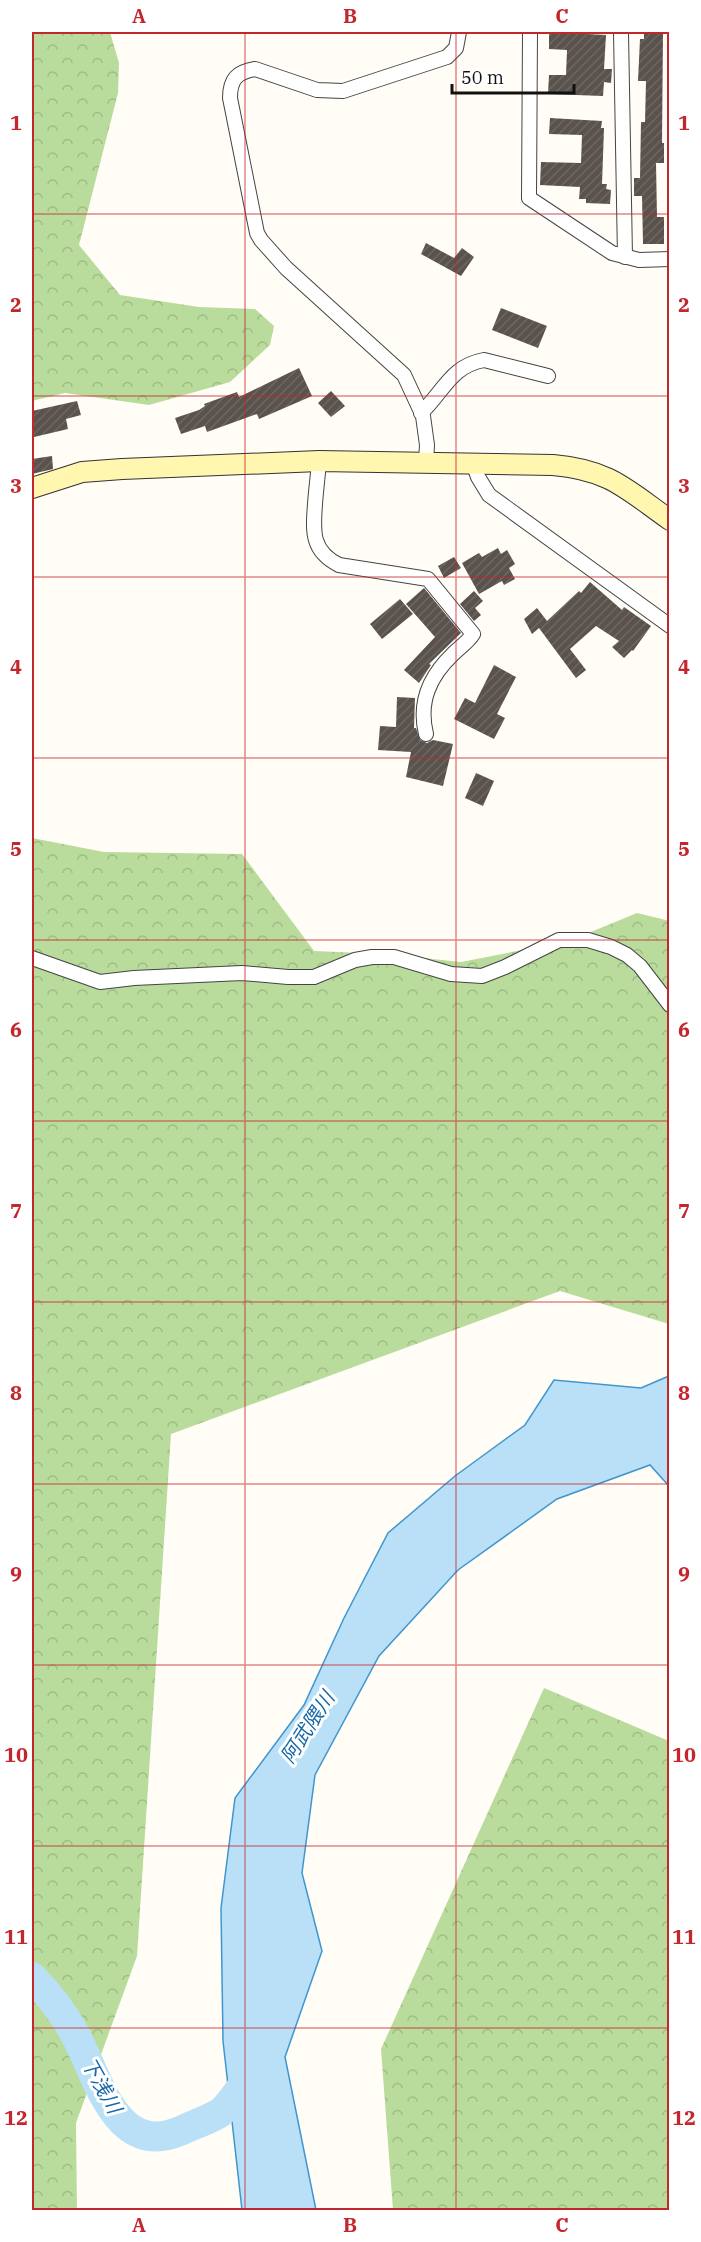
<svg xmlns="http://www.w3.org/2000/svg" width="701" height="2242" font-family="'IBM Plex Serif','Noto Sans JP',serif">
  <defs>
    <pattern id="forest-crowns" width="20" height="18" patternUnits="userSpaceOnUse" patternTransform="scale(1.5)"><rect width="20" height="18" fill="#b9dc9c"/><path d="M2 6a3 3 0 1 1 6 0M12 15a3 3 0 1 1 6 0" fill="none" stroke="#9ebc85"/></pattern>
    <pattern id="building-hatch" width="6" height="6" patternUnits="userSpaceOnUse" patternTransform="scale(1.5)"><rect width="6" height="6" fill="#5a524d"/><path d="M-1 1l2-2M0 6l6-6M5 7l2-2" fill="none" stroke="#6d6662"/></pattern>
  </defs>
  <rect width="100%" height="100%" fill="#fffdf5"/>
  <g fill="url(#forest-crowns)">
    <path d="M32 32H110L119 63 118 93 79 245 120 295 199 307 255 309 274 326 270 345 230 382 149 405 65 393 32 401Z"/>
    <path d="M32 838 104 852 242 854 314 951 385 954 461 962 569 941 637 913 670 921 669 1324 560 1291 171 1434 137 1956 76 2123 77 2210H32Z"/>
    <path d="M544 1688 669 1741V2210H393L381 2049Z"/>
  </g>
  <path fill="#b9e0f7" stroke="#3f96cf" stroke-width="1.5" d="M669 1376V1486L650 1465 557 1499 458 1570 379 1656 315 1775 302 1873 322 1951 285 2057 316 2210H242L223 2041 221 1908 235 1798 304 1705 344 1618 388 1533 455 1476 525 1425 554 1380 641 1388Z"/>
  <g fill="none" stroke-linecap="round" stroke-linejoin="round">
    <path stroke="#b9e0f7" stroke-width="30" d="M32 1977C49 1994 64 2014 76 2036 98 2077 116 2158 180 2131 192 2125 206 2121 218 2114 229 2108 244 2082 253 2071"/>
  </g>
  <g fill="url(#building-hatch)">
    <path d="M549 32 606 35 604 69H612L611 83 604 82 603 96 548 94 549 75H566L567 50 549 49Z"/>
    <path d="M644 32H663L662 143H664V163H656L657 217H664V244H643L642 196H634V178H640L641 122H645L646 81H638L640 39H644Z"/>
    <path d="M550 118 602 121 601 128H604L602 184H607L606 189 611 190 610 204 586 203V199H579L580 187 540 185 541 162 581 163 582 135 549 134Z"/>
    <path d="M426 243 454 258 462 248 474 257 461 276 421 254Z"/>
    <path d="M501 308 547 326 538 348 492 330Z"/>
    <path d="M299 368 312 396 259 419 257 414 207 432 205 426 181 434 175 418 199 410 205 406 204 404 237 392 239 397Z"/>
    <path d="M331 391 345 406 331 417 318 403Z"/>
    <path d="M77 401 81 415 66 419 68 429 34 437 33 433H32V411Z"/>
    <path d="M52 456 53 469 32 474V459Z"/>
    <path d="M498 548 501 554 507 550 515 564 509 568 515 579 504 585 502 581 479 594 462 563 479 553 482 557Z"/>
    <path d="M454 557 461 568 444 578 438 566Z"/>
    <path d="M590 582 622 610 624 607 651 626 633 651 632 650 624 658 612 647 619 641 596 626 570 649 586 670 576 678 539 628 532 634 524 619 537 608 547 621 579 591 581 593Z"/>
    <path d="M424 588 461 633 429 664 431 665 419 683 404 670 435 637 406 604Z"/>
    <path d="M474 591 483 601 475 608 481 615 474 621 460 604Z"/>
    <path d="M400 599 413 614 382 639 370 624Z"/>
    <path d="M494 665 516 677 497 714 505 718 494 739 454 719 465 698 475 703Z"/>
    <path d="M397 697 415 698 414 728H416L420 740 427 743 433 740 453 744 443 786 406 777 411 752 378 750 380 726 396 727Z"/>
    <path d="M476 773 494 781 483 806 465 798Z"/>
  </g>
  <g fill="none" stroke-linecap="round" stroke-linejoin="round">
    <g stroke="#444" stroke-width="16">
      <g id="street">
        <path d="M530 32 529 198 612 253 639 260 670 259"/>
        <path d="M621 32 625 257"/>
        <path d="M421 413C444 391 451 366 484 360L548 376"/>
        <path d="M319 461C318 475 316 490 315 504 313 531 311 551 339 565L428 579 473 634C468 642 460 647 453 654 430 676 418 701 426 734"/>
        <path d="M426 461 427 445 423 416 404 375 286 268 261 240 257 233 230 98C230 79 237 72 255 69L317 90 343 91 447 57 456 48 459 32"/>
        <path d="M473 463 478 477 489 495 670 626"/>
        <path d="M32 958 100 982 134 978 242 973 288 977H314L355 960 372 957H394L451 974 482 976 505 967 559 940H588L611 947 627 955 640 966 670 1005"/>
      </g>
    </g>
    <g stroke="#333" stroke-width="22">
      <path id="secondary" d="M32 488 82 472 122 469 319 461 553 465C610 470 626 489 670 520"/>
    </g>
    <use href="#street" stroke="#fff" stroke-width="14"/>
    <use href="#secondary" stroke="#fff6b0" stroke-width="20"/>
  </g>
  <path fill="none" stroke="#c4262e" stroke-width="1.5" stroke-opacity="0.55" d="M245 32V2210M456 32V2210M32 214H670M32 396H670M32 577H670M32 758H670M32 940H670M32 1121H670M32 1302H670M32 1484H670M32 1665H670M32 1846H670M32 2028H670"/>
  <g text-anchor="middle" dominant-baseline="central" stroke-width="6" stroke-linejoin="round" paint-order="stroke">
    <g font-size="20" font-style="italic" fill="#1768a6" stroke="#fff">
      <text transform="translate(307 1727) rotate(-57)">阿武隈川</text>
      <text transform="translate(102 2085) rotate(61)">下浅川</text>
    </g>
  </g>
  <rect width="701" height="2242" fill="none" stroke="#ffffff" stroke-width="66"/>
  <path d="M452 84v9h122v-9" fill="none" stroke="#111111" stroke-width="3"/>
  <text x="461" y="84" font-size="18" fill="#111111" stroke="#ffffff" stroke-width="4.5" paint-order="stroke">50 m</text>
  <rect x="33" y="33" width="635" height="2176" fill="none" stroke="#c4262e" stroke-width="2"/>
  <g font-size="20" text-anchor="middle" font-weight="bold" fill="#c4262e">
    <text x="139" y="23">A</text>
    <text x="350" y="23">B</text>
    <text x="562" y="23">C</text>
    <text x="16" y="130">1</text>
    <text x="684" y="130">1</text>
    <text x="16" y="312">2</text>
    <text x="684" y="312">2</text>
    <text x="16" y="493">3</text>
    <text x="684" y="493">3</text>
    <text x="16" y="674">4</text>
    <text x="684" y="674">4</text>
    <text x="16" y="856">5</text>
    <text x="684" y="856">5</text>
    <text x="16" y="1037">6</text>
    <text x="684" y="1037">6</text>
    <text x="16" y="1218">7</text>
    <text x="684" y="1218">7</text>
    <text x="16" y="1400">8</text>
    <text x="684" y="1400">8</text>
    <text x="16" y="1581">9</text>
    <text x="684" y="1581">9</text>
    <text x="16" y="1762">10</text>
    <text x="684" y="1762">10</text>
    <text x="16" y="1944">11</text>
    <text x="684" y="1944">11</text>
    <text x="16" y="2125">12</text>
    <text x="684" y="2125">12</text>
    <text x="139" y="2232">A</text>
    <text x="350" y="2232">B</text>
    <text x="562" y="2232">C</text>
  </g>
</svg>
